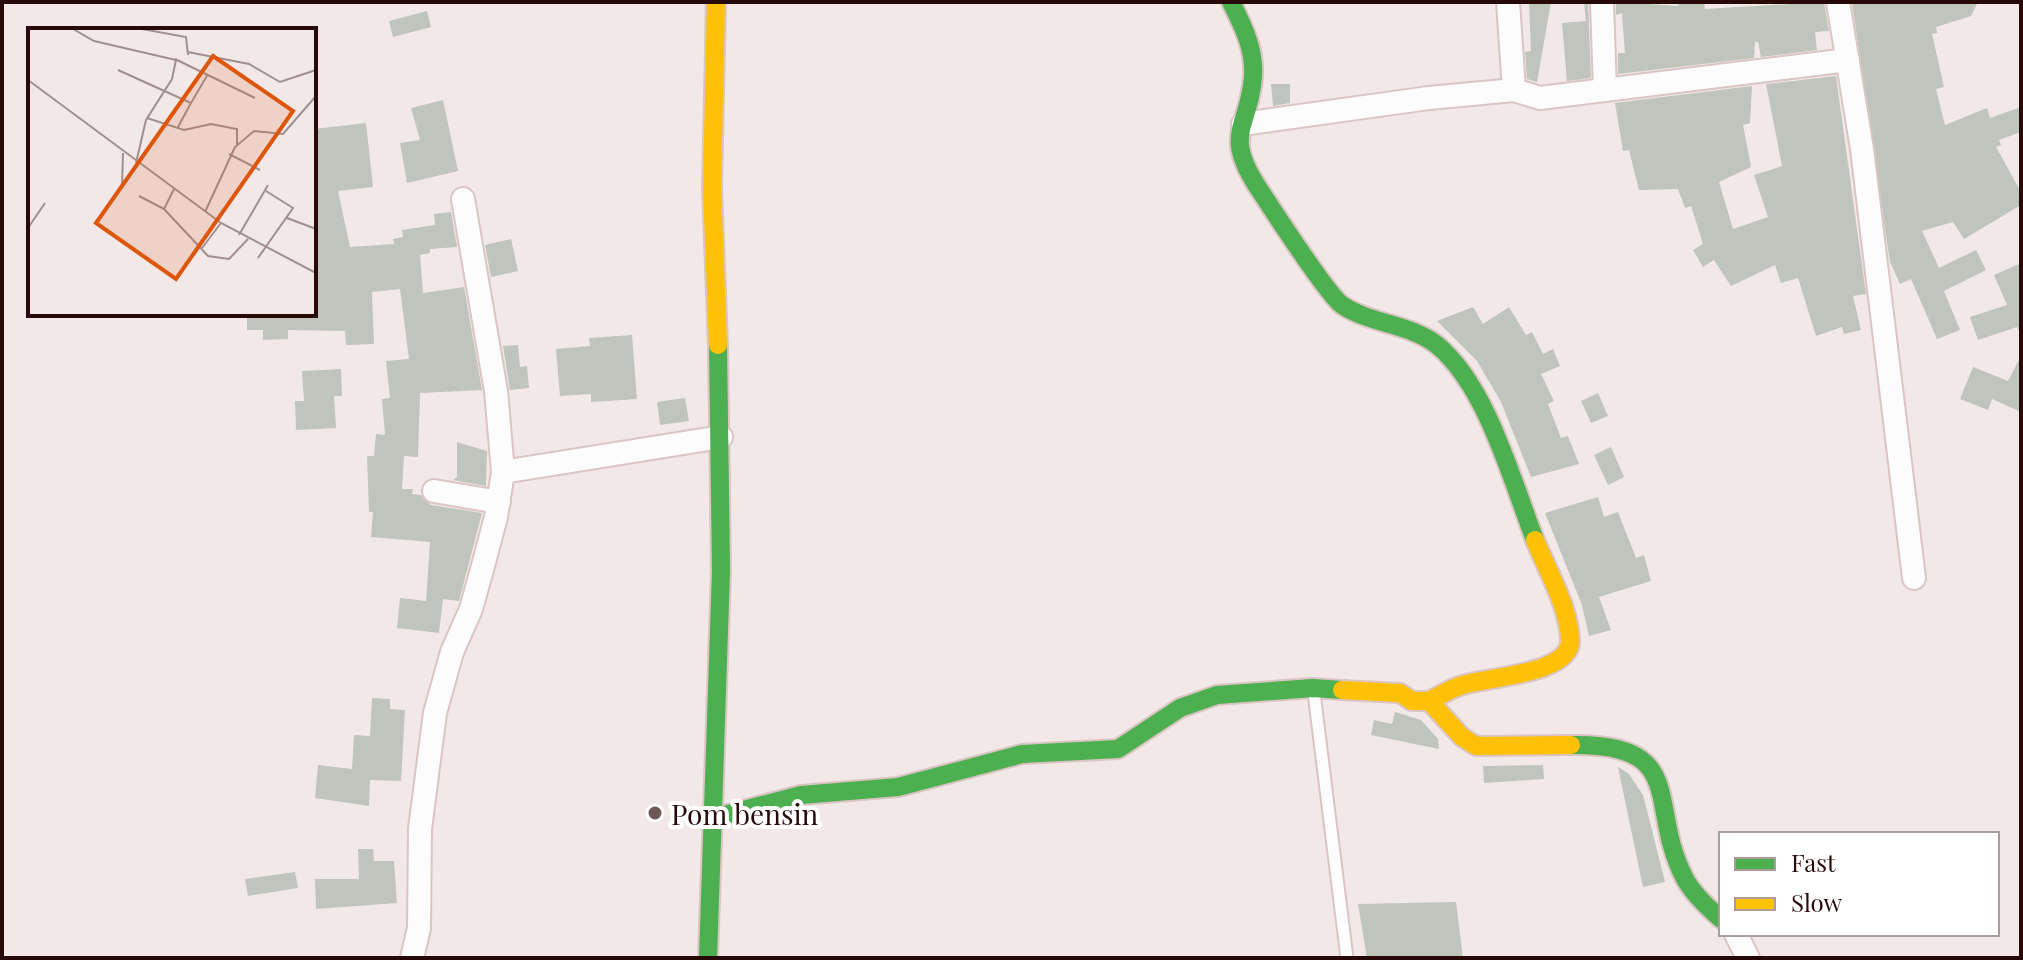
<svg xmlns="http://www.w3.org/2000/svg" width="2023" height="960" font-family="'Playfair Display',serif">
  <rect width="100%" height="100%" fill="#f2e8e8"/>
  <g fill="#bfc5bb">
    <path d="M1529 2H1551L1537 82 1527 79 1525 52 1531 51Z"/>
    <path d="M1584 2H1588L1591 78 1567 81 1562 23 1586 21Z"/>
    <path d="M1616 2 1678 6V2H1704L1705 9 1824 2 1829 31 1815 32 1817 50 1761 57 1758 42H1755L1754 58 1618 74V53H1625L1622 13 1616 15Z"/>
    <path d="M1852 2H1978L1971 16 1936 27 1937 33 1932 34 1944 87 1936 89 1945 125 1987 108 1990 118 2021 107V132L1999 140 2001 145 1996 147 2021 192V205L1964 239 1953 222 1922 231 1939 268 1976 250 1986 270 1944 291 1960 330 1937 339 1911 279 1900 284 1890 262Z"/>
    <path d="M427 11 431 27 393 37 389 21Z"/>
    <path d="M1836 76 1866 294 1853 296 1861 330 1844 334 1842 327 1816 336 1798 278 1781 283 1775 265 1731 286 1714 260 1703 267 1693 250 1703 244 1691 206 1685 208 1678 189 1639 190 1629 150 1623 151 1615 103 1752 86 1750 123 1743 125 1751 167 1719 182 1733 229 1768 217 1754 175 1782 166 1766 84Z"/>
    <path d="M1271 84H1290V103L1273 106Z"/>
    <path d="M443 100 458 171 407 183 400 143 420 140 411 108Z"/>
    <path d="M366 123 373 187 338 191 350 247 394 244 393 239 403 237 402 230 435 225 434 214 451 212 457 247 430 249V253L420 255 423 293 464 287 482 390 420 393 418 457 404 456 402 489H413L412 494 421 495 431 505 482 513 459 601 443 599 439 633 397 628 400 598 426 601 430 542 371 537 373 512H369L367 456H374L376 434 385 435 382 399 390 398 386 361 409 359 400 289 372 292 374 344 346 345 345 331 288 330V339L263 340V330H247V317L314 314V183L318 182 314 129Z"/>
    <path d="M511 239 518 271 491 277 485 245Z"/>
    <path d="M2021 263V335L2017 327 1978 340 1970 317 2007 305 1994 275Z"/>
    <path d="M1473 307 1483 324 1509 307 1526 335 1532 332 1543 354 1553 349 1560 366 1541 374 1554 401 1548 404 1561 438 1568 436 1579 464 1531 477 1501 402 1477 361 1437 321Z"/>
    <path d="M632 335 637 399 591 402V394L560 396 556 349 590 346 589 338Z"/>
    <path d="M518 345 520 367 527 366 529 388 510 390 503 346Z"/>
    <path d="M2021 356V412L1992 399 1988 410 1960 399 1973 367 2008 381Z"/>
    <path d="M341 369 342 396H334L336 428 296 430 295 401H304L302 371Z"/>
    <path d="M1598 393 1608 416 1591 423 1581 401Z"/>
    <path d="M685 398 689 421 660 425 657 402Z"/>
    <path d="M457 442 487 451 486 486 453 480 457 477Z"/>
    <path d="M1611 447 1624 477 1608 485 1594 455Z"/>
    <path d="M1598 497 1604 517 1618 512 1636 558 1644 555 1651 581 1599 597 1611 630 1589 636 1582 605 1545 513Z"/>
    <path d="M372 698 390 699V709L405 710 401 781 370 780 369 806 315 798 318 765 352 769 354 735 370 736Z"/>
    <path d="M1395 712 1421 720 1438 739 1439 749 1371 735 1374 720 1392 724Z"/>
    <path d="M1543 765 1544 779 1484 783 1483 766Z"/>
    <path d="M1618 767 1629 774 1643 795 1665 882 1643 887Z"/>
    <path d="M358 849H373L374 861H394L397 903 316 909 315 879H359Z"/>
    <path d="M295 872 298 888 248 896 245 879Z"/>
    <path d="M1456 902 1463 958H1367L1358 904Z"/>
  </g>
  <g fill="none" stroke-linecap="round" stroke-linejoin="round">
    <g stroke="#dac5c3" stroke-width="15">
      <path id="lane" d="M1314 693 1347 958"/>
    </g>
    <g stroke="#dac5c3" stroke-width="26">
      <g id="street">
        <path d="M1602 2 1605 90"/>
        <path d="M1838 2 1862 149 1914 578"/>
        <path d="M1514 90 1540 98 1848 60"/>
        <path d="M1243 124 1429 98 1514 90 1508 2"/>
        <path d="M463 199 496 391 503 472"/>
        <path d="M434 491 499 502"/>
        <path d="M1736 934 1748 958"/>
        <path d="M412 958 419 928 420 829 435 713 452 652 471 609 483 566 496 517 503 472 721 437"/>
      </g>
    </g>
    <g stroke="#dac5c3" stroke-width="22">
      <g id="fast">
        <path d="M1231 2C1243 26 1255 49 1253 77 1249 128 1223 133 1257 186 1270 206 1328 295 1342 305 1370 324 1411 324 1437 345 1487 386 1512 481 1535 540"/>
        <path d="M1571 745C1689 743 1647 805 1684 877 1692 893 1707 907 1721 919"/>
        <path d="M713 818 801 795 898 787 1022 754 1118 749 1180 708 1217 695 1313 688 1342 690"/>
        <path d="M708 958 721 571 718 345"/>
      </g>
    </g>
    <g stroke="#dac5c3" stroke-width="22">
      <g id="slow">
        <path d="M716 2 712 188 718 345"/>
        <path d="M1342 690 1400 693 1412 701H1429L1462 737 1476 746 1571 745"/>
        <path d="M1429 701C1440 696 1451 688 1463 685 1488 677 1572 674 1570 640 1569 607 1547 570 1535 540"/>
      </g>
    </g>
    <use href="#lane" stroke="#fdfcfc" stroke-width="11"/>
    <use href="#street" stroke="#fdfcfc" stroke-width="22"/>
    <use href="#fast" stroke="#4caf50" stroke-width="18"/>
    <use href="#slow" stroke="#ffc107" stroke-width="18"/>
  </g>
  <circle fill="#6e5856" stroke="#fff" stroke-width="3" cx="655" cy="813" r="8"/>
  <g text-anchor="middle" dominant-baseline="central" stroke-width="8" stroke-linejoin="round" paint-order="stroke">
    <g font-size="28" fill="#270a08" stroke="#fff" text-anchor="start">
      <text x="671" y="813">Pom bensin</text>
    </g>
  </g>
  <g transform="translate(28 28)">
    <rect width="288" height="288" fill="#f2e8e8"/>
    <path fill="none" stroke="#a18f8e" stroke-width="2" d="M45 1 66 13 148 32 144 51 118 92 108 135M114 1 158 9 160 27M160 24 221 36 252 54 288 42M147 31 227 70M90 42 163 75 150 99M0 52 193 195 288 245M163 75 180 46M119 90 156 102 183 96 209 101V118M201 126 232 142M94 159 95 125M146 161 136 181 180 228 201 231 220 211M111 168 136 181M177 184 207 119 226 103 255 106 288 68M259 190 288 201M0 200 17 175M211 207 240 157M174 220 193 195M230 230 265 180 238 163"/>
    <path fill="#de550c" fill-opacity="0.15" stroke="#de550c" stroke-width="4" d="M185 28 265 83 148 251 68 195Z"/>
    <rect width="288" height="288" fill="none" stroke="#270a08" stroke-width="4"/>
  </g>
  <rect width="2023" height="960" fill="none" stroke="#270a08" stroke-width="8"/>
  <rect x="1719" y="832" width="280" height="104" fill="#ffffff" stroke="#a99d9c" stroke-width="2"/>
  <rect x="1735" y="858" width="40" height="12" fill="#4caf50" stroke="#a99d9c" stroke-width="2"/>
  <text x="1791" y="872" font-size="24" fill="#270a08">Fast</text>
  <rect x="1735" y="898" width="40" height="12" fill="#ffc107" stroke="#a99d9c" stroke-width="2"/>
  <text x="1791" y="912" font-size="24" fill="#270a08">Slow</text>
</svg>
